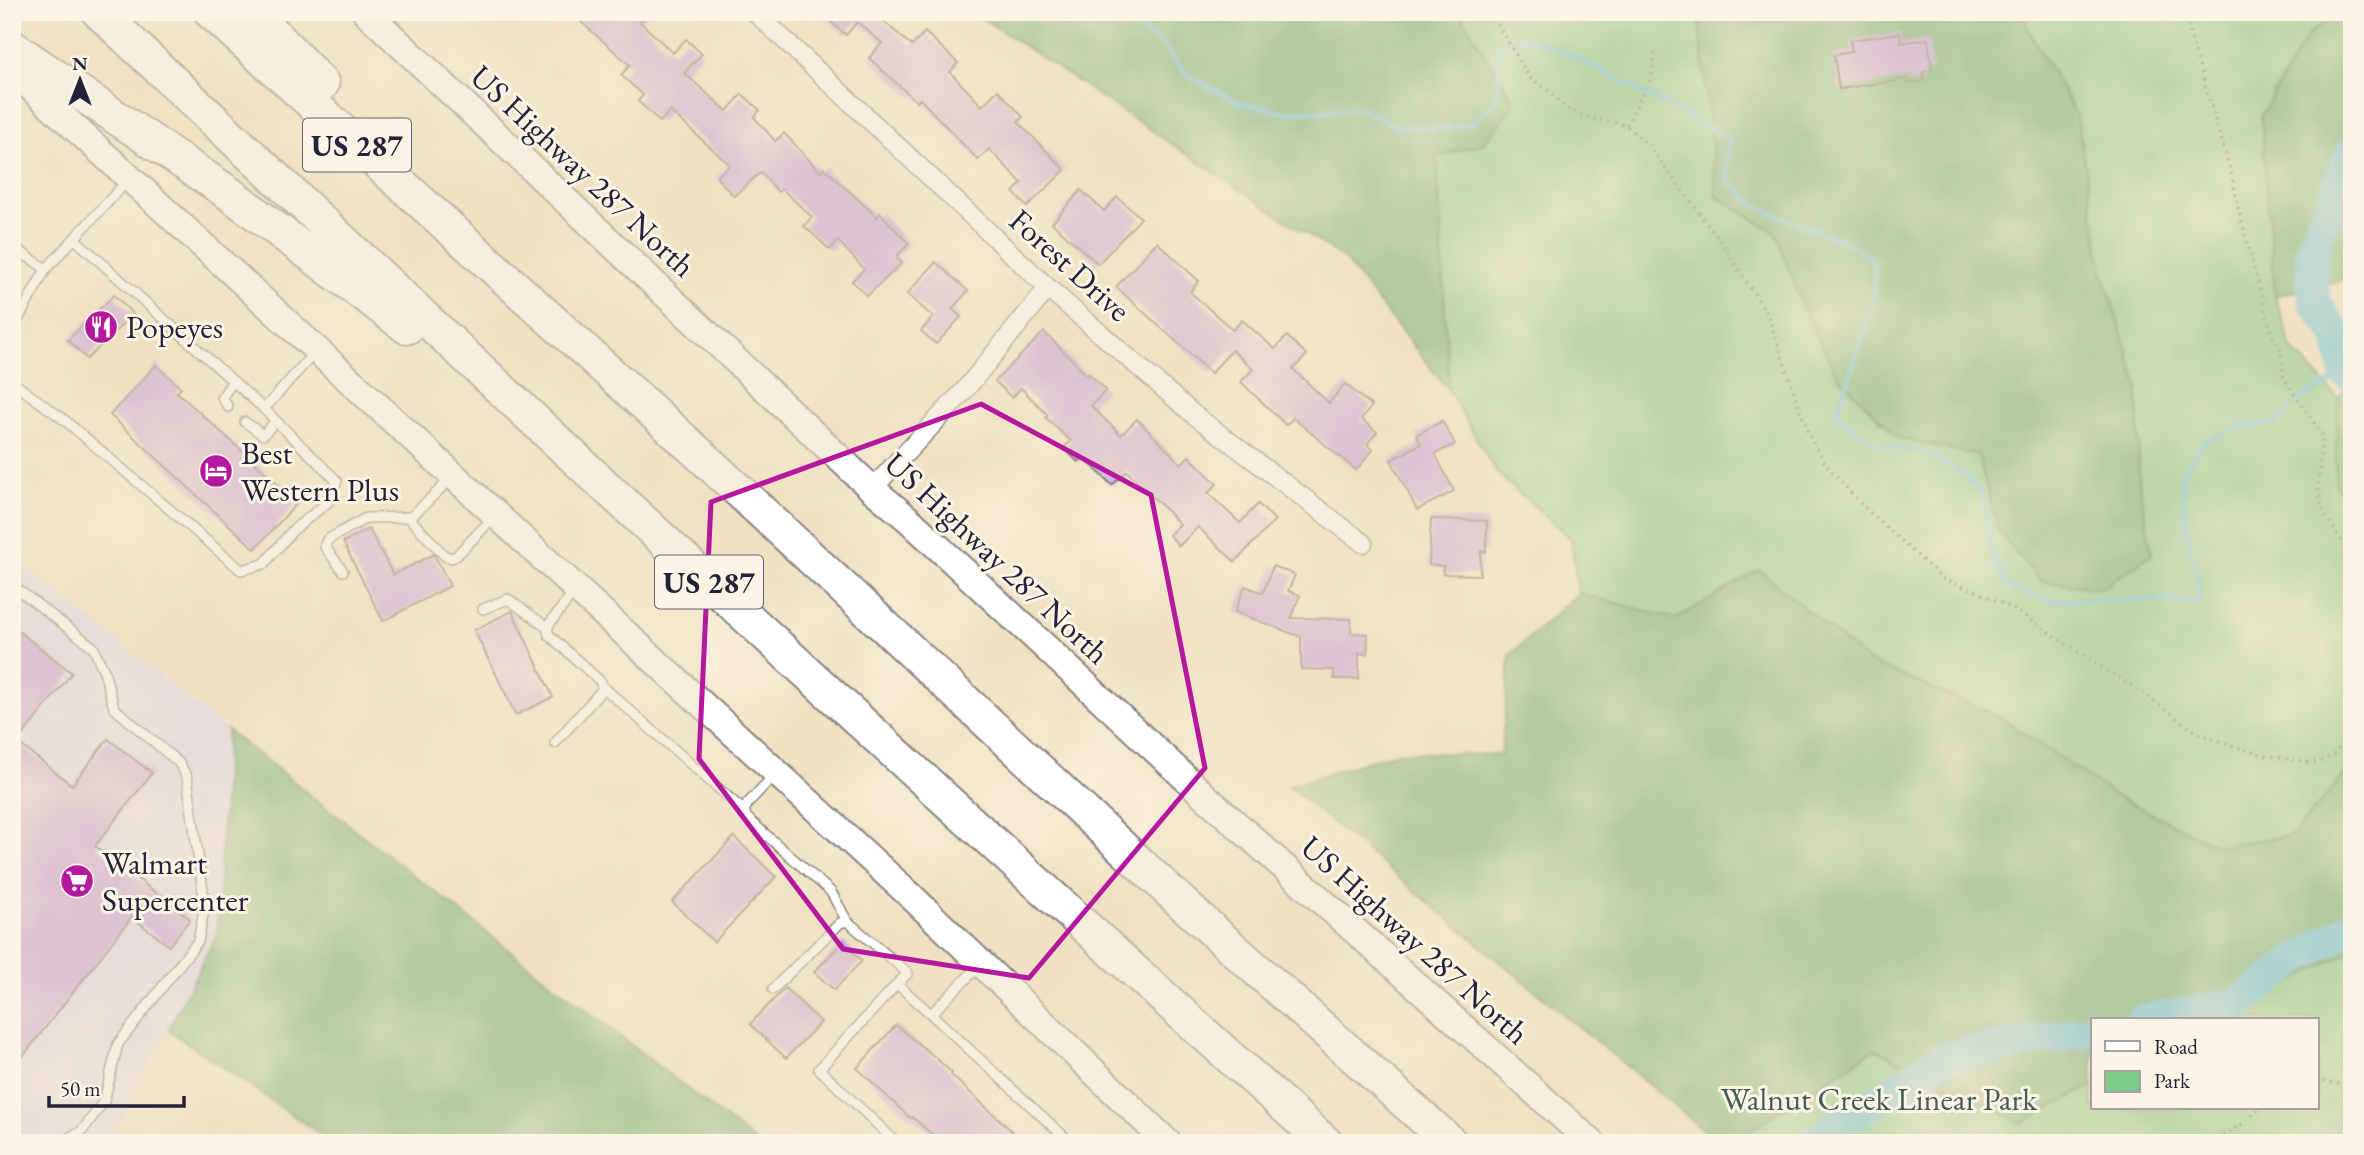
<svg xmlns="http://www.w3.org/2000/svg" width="2364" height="1155" font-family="'EB Garamond',serif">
  <rect width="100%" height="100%" fill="#fcf5e5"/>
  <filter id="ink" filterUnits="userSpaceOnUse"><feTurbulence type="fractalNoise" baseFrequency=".0143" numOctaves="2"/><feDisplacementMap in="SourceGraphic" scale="14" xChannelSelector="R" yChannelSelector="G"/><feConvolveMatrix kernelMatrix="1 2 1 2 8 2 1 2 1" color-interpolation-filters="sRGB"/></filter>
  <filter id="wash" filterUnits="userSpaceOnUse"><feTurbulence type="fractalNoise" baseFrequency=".00686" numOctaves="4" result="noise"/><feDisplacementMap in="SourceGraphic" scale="28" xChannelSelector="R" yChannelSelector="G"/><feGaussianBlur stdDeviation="1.57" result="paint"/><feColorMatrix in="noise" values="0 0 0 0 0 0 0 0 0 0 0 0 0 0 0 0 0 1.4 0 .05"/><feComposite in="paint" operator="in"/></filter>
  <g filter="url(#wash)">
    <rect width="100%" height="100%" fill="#f0e1c2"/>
    <path fill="#dcd6f6" d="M12 556 227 730 217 934 120 1121 100 1143H12Z"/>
    <g fill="#7fcb89" stroke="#507662" stroke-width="2">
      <path d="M1459 12H1698L1717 196 1776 233 1802 306 1837 375 1898 438 1978 455 1999 532 2152 554 2139 482 2138 386 2103 273 2077 116 2027 28V12H2340L2308 34 2261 116 2275 296 2292 349 2338 398 2335 482 2352 517V766L2293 835 2217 846 2113 795 2002 718 1869 662 1759 570 1676 619 1578 593 1571 539 1496 472 1449 391 1437 157 1484 143 1515 103Z"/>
      <path d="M2352 950V1143H1730L1876 1049 2021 1123 2093 1085V1108H2317V1020H2218Z"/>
    </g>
    <g fill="#67af75" stroke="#446858" stroke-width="2">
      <path d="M973 12H1459L1515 103 1484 143 1437 157 1449 391 1343 258Z"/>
      <path d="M1698 12H2027V28L2077 116 2103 273 2138 386 2139 482 2152 554 2101 589 2040 581 1999 532 1978 455 1898 438 1837 375 1802 306 1776 233 1717 196Z"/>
      <path d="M2340 12H2352V278L2275 296 2261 116 2308 34Z"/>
      <path d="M2352 385V517L2335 482 2338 398Z"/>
      <path d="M1759 570 1869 662 2002 718 2114 795 2217 846 2293 835 2352 766V950L2218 1020H2093V1085L2021 1123 1875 1049 1730 1143H1719L1288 786 1398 752 1501 755 1510 655 1578 593 1676 619Z"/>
      <path d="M227 730 757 1143H333L168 1030 217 934Z"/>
    </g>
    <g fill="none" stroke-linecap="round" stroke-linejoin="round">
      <path stroke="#5fc1dd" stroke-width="5" d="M1121 12 1126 19 1159 41 1188 76 1240 103 1288 113 1359 108 1399 127 1443 129 1472 124 1497 100 1499 46 1532 38 1591 65 1729 138 1727 178 1754 205 1797 224 1843 240 1875 261 1873 304 1848 382 1835 415 1875 444 1921 452 1956 469 1981 490 1992 555 2008 587 2051 600H2165L2200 603 2197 576 2189 547 2181 477 2203 442 2241 426 2276 423 2297 401 2346 374"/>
      <g stroke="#5fc1dd" stroke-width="32">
        <path d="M2352 151 2311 251 2314 302 2337 334 2346 374 2352 373"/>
        <path d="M2142 1020 2238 1004 2294 961 2352 925"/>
        <path d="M1814 1143 1835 1126 1943 1058 2093 1030"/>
      </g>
    </g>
    <g id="blocks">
      <g fill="#c69ce4">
        <path d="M589 12H649L640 22 673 53 686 39 702 54 684 73 727 111 742 94 760 110 754 117 775 141 784 133 820 172 824 168 877 217 880 213 909 244 896 257 902 263 867 296 852 281 864 269 838 241 830 250 804 226 812 217 782 189 778 192 761 172 734 196 716 177 730 165 670 111 660 122 638 101 643 95 621 75 630 65 581 22Z"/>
        <path d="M820 12H889L882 20 912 46 925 32 958 63 950 72 982 106 998 90 1023 117 1018 122 1065 170 1027 207 1013 192 1022 183 989 149 978 160 920 99 917 102 869 58 882 43 857 22 846 35Z"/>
        <path d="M1900 33 1901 43 1928 39 1932 71 1923 72 1924 81 1908 83V79L1839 89 1834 55 1852 52 1850 40Z"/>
        <path d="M1081 190 1104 211 1117 197 1141 218 1098 264 1052 223Z"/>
        <path d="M1157 242 1199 281 1190 292 1233 330 1242 320 1275 349 1287 336 1307 355 1293 369 1329 403 1345 384 1372 406 1361 419 1377 432 1367 444 1373 450 1356 470 1293 418 1286 425 1241 382 1253 369 1232 350 1211 373 1116 287Z"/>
        <path d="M936 262 968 291 952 309 961 317 936 344 921 331 933 317 907 294Z"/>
        <path d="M114 295 133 314 87 359 68 340Z"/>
        <path d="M1044 332 1087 375 1088 373 1106 390 1091 406 1121 435 1137 419 1181 464 1189 456 1217 484 1208 493 1240 523 1258 504 1275 520 1235 562 1198 527 1179 546 1169 535 1180 524 1127 471 1112 485 1083 457 1078 462 1064 448 1071 441 1046 418 1048 415 1021 388 1012 398 995 381Z"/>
        <path d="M156 365 181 388 177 392 298 502 255 549 110 415Z"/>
        <path d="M1442 421 1455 444 1435 454 1454 491 1417 510 1391 460 1421 444 1416 435Z"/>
        <path d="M1431 519 1487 521 1486 552 1481 551 1480 575 1443 574V566L1429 565Z"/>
        <path d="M369 529 393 575 434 554 450 586 383 621 343 542Z"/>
        <path d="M1273 566 1295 575 1288 591 1300 595 1291 618 1351 619V633L1368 634 1367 654 1359 653V679H1334V670L1301 669V637L1235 612 1245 586 1263 593Z"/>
        <path d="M512 611 553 697 516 715 474 630Z"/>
        <path d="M12 626 72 673 17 742 72 785 108 739 152 773 95 846 190 919 169 946 132 917 12 1070Z"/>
        <path d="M734 837 776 877 714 942 672 902Z"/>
        <path d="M843 942 862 961 834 990 814 972Z"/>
        <path d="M785 988 821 1022 786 1058 750 1024Z"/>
        <path d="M896 1025 937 1059 952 1073 951 1075 1025 1143H927L934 1136 912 1117 910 1118 857 1068Z"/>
      </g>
    </g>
  </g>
  <g filter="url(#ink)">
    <use href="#blocks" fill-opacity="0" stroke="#89827e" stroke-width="2"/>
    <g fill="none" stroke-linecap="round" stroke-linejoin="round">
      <g stroke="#89827e" stroke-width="12">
        <g id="service">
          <path d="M12 246 46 269"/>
          <path d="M12 330 46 269 128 180"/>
          <path d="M12 382 62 418 241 570 264 564 292 531 328 502 337 481 264 409 76 240"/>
          <path d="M228 407 222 397 233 381"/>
          <path d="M264 409 314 353"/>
          <path d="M245 422 263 435 276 421"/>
          <path d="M453 477 411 517 412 521 445 556 452 558 456 556 495 516"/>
          <path d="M343 571 325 547 327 540 366 518 411 517"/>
          <path d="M12 585 93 647 104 671 114 708 179 763 187 777 205 905 198 941 118 1044 104 1101 82 1131 58 1143"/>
          <path d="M483 609 508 599 547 627"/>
          <path d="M602 686 744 811"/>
          <path d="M555 743 602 690 601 682 549 635 547 627 574 592"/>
          <path d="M775 774 748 803 744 811 747 818 831 892 847 921"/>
          <path d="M773 989 840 923 847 921 908 973 897 984"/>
          <path d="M931 1014 1071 1143"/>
          <path d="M897 1143 819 1069 897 984 931 1014 980 965"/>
        </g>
      </g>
      <g stroke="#89827e" stroke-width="21">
        <g id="minor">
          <path d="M755 12 1048 288 1193 414 1363 543"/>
          <path d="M872 489 964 391 1048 288"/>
        </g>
      </g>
      <g stroke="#89827e" stroke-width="30">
        <g id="secondary">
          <path d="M366 12 872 489 908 519 1208 799 1592 1143"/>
          <path d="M12 70 912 897 1168 1143"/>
        </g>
      </g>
      <g stroke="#89827e" stroke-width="37">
        <g id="motorway">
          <path d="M99 12C504 394 911 773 1326 1143"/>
          <path d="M211 12 695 450 1182 903 1451 1143"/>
          <path d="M253 12 322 84"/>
          <path d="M12 47 230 194 407 327"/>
        </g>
      </g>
      <g stroke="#89827e" stroke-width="3.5" stroke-dasharray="2 5" stroke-linecap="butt">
        <path d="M1490 12 1530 78 1547 89 1566 108 1582 116 1626 125 1649 146 1723 245 1768 315 1808 433 1826 465 1864 507 1943 579 1976 591 2012 608 2109 672 2134 687 2199 734 2262 755 2309 762 2323 761 2334 754 2352 731"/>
        <path d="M2183 12 2230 168 2241 219 2272 335 2280 347 2284 379 2322 434 2318 487 2323 512 2346 548 2352 574"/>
        <path d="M1626 125 1651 79 1655 53"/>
        <path d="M2317 1078C2330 1083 2339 1087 2352 1079"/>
        <path d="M2211 1143 2242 1124 2260 1108"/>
      </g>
      <use href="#service" stroke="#fff" stroke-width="9"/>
      <use href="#minor" stroke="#fff" stroke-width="18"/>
      <use href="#secondary" stroke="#fff" stroke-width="26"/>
      <use href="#motorway" stroke="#fff" stroke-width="33"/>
    </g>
  </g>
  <path d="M0 0H2364V1155H0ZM981 404 1151 495 1205 768 1029 978 843 949 699 759 711 502Z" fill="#f0e1c2" fill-opacity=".55" fill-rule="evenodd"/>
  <path fill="none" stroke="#b5179e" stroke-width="5" stroke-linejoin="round" d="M981 404 1151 495 1205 768 1029 978 843 949 699 759 711 502Z"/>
  <defs>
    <g id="restaurant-disc" transform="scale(1.75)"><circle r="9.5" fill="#b5179e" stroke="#fcf5e5"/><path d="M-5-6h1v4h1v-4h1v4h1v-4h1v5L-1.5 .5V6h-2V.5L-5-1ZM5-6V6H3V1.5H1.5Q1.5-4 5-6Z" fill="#fff"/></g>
    <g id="hotel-disc" transform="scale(1.75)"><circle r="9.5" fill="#b5179e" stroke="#fcf5e5"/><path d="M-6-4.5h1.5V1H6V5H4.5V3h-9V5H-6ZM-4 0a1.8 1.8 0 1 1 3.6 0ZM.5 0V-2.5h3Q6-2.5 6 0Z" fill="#fff"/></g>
    <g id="supermarket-disc" transform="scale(1.75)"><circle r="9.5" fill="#b5179e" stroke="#fcf5e5"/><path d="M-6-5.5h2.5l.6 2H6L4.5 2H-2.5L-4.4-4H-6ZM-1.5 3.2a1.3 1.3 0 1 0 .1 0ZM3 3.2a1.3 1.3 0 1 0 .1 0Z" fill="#fff"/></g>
  </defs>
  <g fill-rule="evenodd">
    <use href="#restaurant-disc" x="101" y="327"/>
    <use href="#hotel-disc" x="216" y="471"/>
    <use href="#supermarket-disc" x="77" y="881"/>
  </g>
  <g text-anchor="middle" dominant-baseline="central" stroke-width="6" stroke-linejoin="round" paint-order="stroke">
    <g fill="#fcf5e5" stroke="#63616e" stroke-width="2">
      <rect x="303" y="118.5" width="108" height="53" rx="5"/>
      <rect x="655" y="555.5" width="108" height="53" rx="5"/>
    </g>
    <g font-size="30" font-weight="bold" fill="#22223b">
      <text x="357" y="145">US 287</text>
      <text x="709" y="582">US 287</text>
    </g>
    <g font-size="32" fill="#22223b" stroke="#fcf5e5">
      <text transform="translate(583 171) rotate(43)">US Highway 287 North</text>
      <text transform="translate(1070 265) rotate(42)">Forest Drive</text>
      <text transform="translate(997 558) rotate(43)">US Highway 287 North</text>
      <text transform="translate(1415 940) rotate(42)">US Highway 287 North</text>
    </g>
    <g font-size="32" fill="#22223b" stroke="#fcf5e5" text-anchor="start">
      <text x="126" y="327">Popeyes</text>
      <text x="241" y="453">Best<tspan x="241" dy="37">Western Plus</tspan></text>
      <text x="102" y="863">Walmart<tspan x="102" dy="37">Supercenter</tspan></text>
    </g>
    <g font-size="32" fill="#435d56" stroke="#fcf5e5">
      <text x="1879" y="1099">Walnut Creek Linear Park</text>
    </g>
  </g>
  <rect width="2364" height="1155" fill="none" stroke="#fcf5e5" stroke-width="42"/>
  <rect x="2091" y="1018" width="228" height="91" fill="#fcf5e5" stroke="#a5a1a1" stroke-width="2"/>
  <rect x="2105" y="1041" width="35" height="10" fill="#ffffff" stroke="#a5a1a1" stroke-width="2"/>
  <text x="2154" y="1054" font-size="21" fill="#22223b">Road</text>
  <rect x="2105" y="1071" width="35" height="21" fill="#7fcb89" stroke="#a5a1a1" stroke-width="2"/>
  <text x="2154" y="1088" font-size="21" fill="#22223b">Park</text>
  <g transform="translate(80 80)" stroke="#fcf5e5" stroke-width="5" paint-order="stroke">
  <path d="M0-5L12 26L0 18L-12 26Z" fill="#22223b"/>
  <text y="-10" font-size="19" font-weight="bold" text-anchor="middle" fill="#22223b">N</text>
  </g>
  <path d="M49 1096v10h135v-10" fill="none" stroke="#22223b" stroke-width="3.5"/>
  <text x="60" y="1096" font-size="21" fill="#22223b" stroke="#fcf5e5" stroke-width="5" paint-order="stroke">50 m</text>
</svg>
